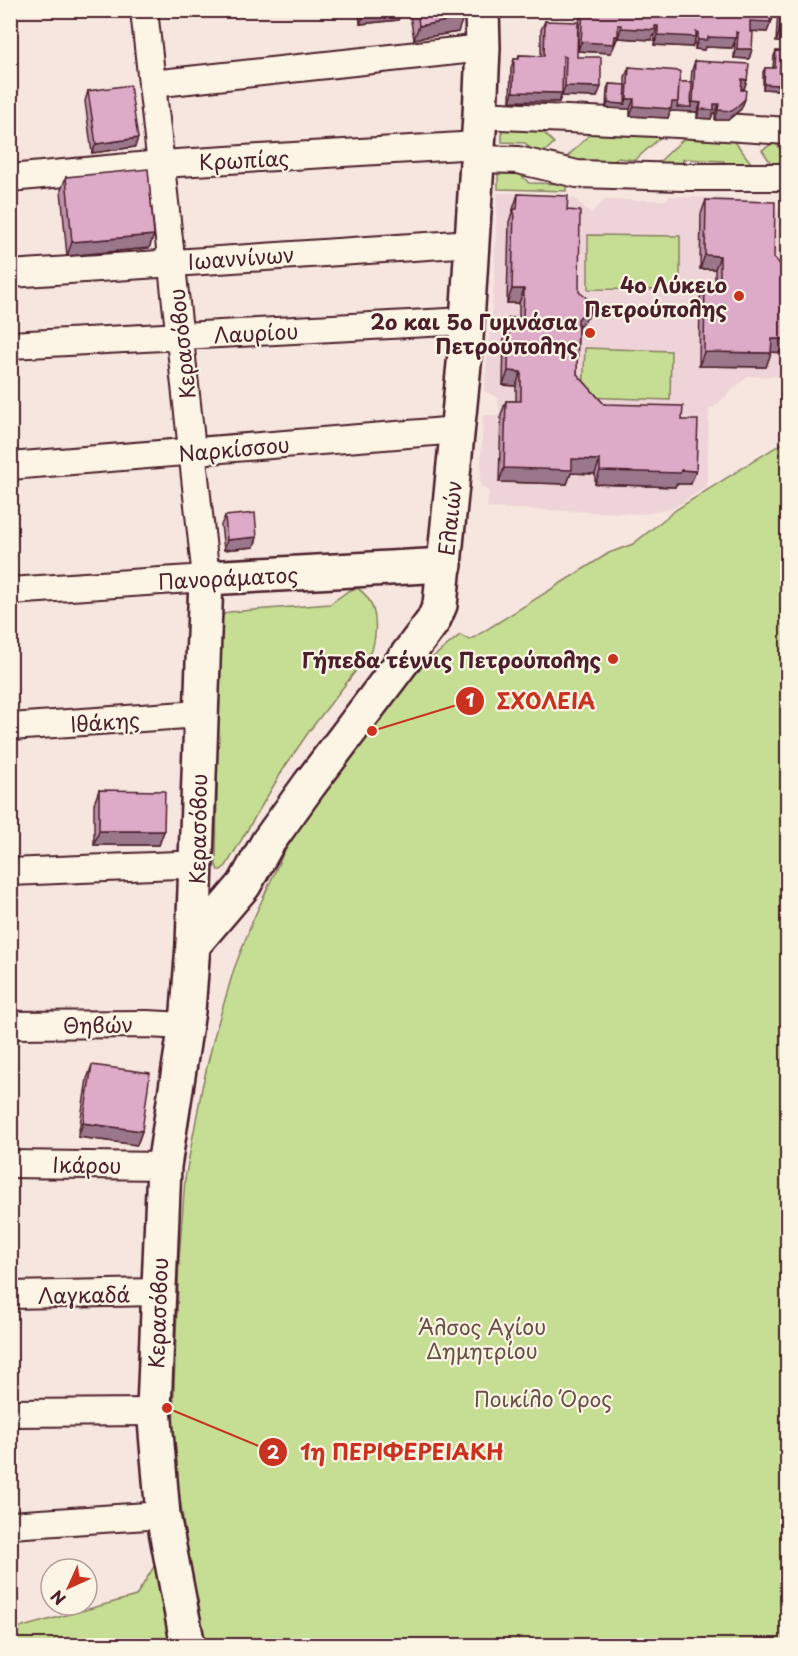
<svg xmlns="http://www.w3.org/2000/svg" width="798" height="1656" font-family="'Playpen Sans',sans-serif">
  <rect width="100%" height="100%" fill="#f6e6df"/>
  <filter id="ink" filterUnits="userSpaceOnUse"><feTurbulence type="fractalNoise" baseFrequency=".0167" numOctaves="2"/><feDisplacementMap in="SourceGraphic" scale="12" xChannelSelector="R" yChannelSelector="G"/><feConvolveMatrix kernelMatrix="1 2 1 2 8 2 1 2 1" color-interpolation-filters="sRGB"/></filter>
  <g filter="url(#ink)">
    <path fill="#eed4d8" d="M497 193H525L533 199 574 198 591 213 604 200H664L670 196 766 200 782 215 787 210V377L748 376 713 408H709L707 486 674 508 646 514 487 508 489 492 480 485 483 415H500L498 398 484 391 494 288Z"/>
    <g fill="#c6de94" stroke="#887e60" stroke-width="1.5">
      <path d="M502 121 534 123 554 143 539 157 525 143 502 142Z"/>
      <path d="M691 132 729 134 751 163 746 168H725L724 161 683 159 682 167H663L659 162Z"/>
      <path d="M590 134 662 136 635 160 617 158 609 166H578L568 156Z"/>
      <path d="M775 142 781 150H787V169H775L762 150Z"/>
      <path d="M498 168H514L529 183 566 184V191L498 189Z"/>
      <path d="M785 215 787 216V267H783Z"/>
      <path d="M588 235 680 236V290L588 289Z"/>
      <path d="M585 348 671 351 670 400 583 397Z"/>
      <path d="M787 440V1645L11 1646V1630L136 1596 183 1519 173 1450 174 1387 179 1260 185 1179 202 1088 214 1037 234 969 253 920 283 854 305 819 387 703 427 662 460 635 470 640 609 553 633 544 677 509Z"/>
      <path d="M357 588C378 601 378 629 372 650L310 730 284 768 226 866 221 870H218L216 865 219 639 221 621 224 614 229 612 330 604 348 591Z"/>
    </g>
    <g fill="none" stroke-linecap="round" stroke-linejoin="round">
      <g stroke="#4a1f2b" stroke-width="30">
        <g id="street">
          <path d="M152 84 483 48"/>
          <path d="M480 115 678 124 788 131"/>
          <path d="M477 159 518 160 577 174 683 177H788"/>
          <path d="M10 178 161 164 478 145"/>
          <path d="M10 274 472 243"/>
          <path d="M10 345 466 321"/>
          <path d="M10 466 458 430"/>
          <path d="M10 591 206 578 144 10"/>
          <path d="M10 727 200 714"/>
          <path d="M10 872 177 865 197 866"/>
          <path d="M10 1025 147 1024 185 1026"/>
          <path d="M10 1164 164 1166"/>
          <path d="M10 1295 157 1292"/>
          <path d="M10 1413 154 1412"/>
          <path d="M10 1525 163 1515"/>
        </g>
      </g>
      <g stroke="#4a1f2b" stroke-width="38">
        <g id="secondary">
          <path d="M193 945 244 885 268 842 309 785 433 621 440 605 465 354 480 115 483 48 482 10"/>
          <path d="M188 1646 163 1515 154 1409 164 1166 188 1011 193 945 206 578 445 565"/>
        </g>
      </g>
      <use href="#street" stroke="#fcf5e5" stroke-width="26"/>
      <use href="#secondary" stroke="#fcf5e5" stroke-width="33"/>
    </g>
    <g fill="#be92ab" stroke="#4a1f2b" stroke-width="1.5">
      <path d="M359 10H402L398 20 360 24Z"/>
      <path d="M409 10H461L458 32 414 39Z"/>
      <path d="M580 10H775L771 23H770L767 32 750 31 752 49 749 59 734 58 735 42 732 48 705 47 704 50 695 49V42H694L692 47 654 45 655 35H653L652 40 618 38V37L611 53 578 51Z"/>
      <path d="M778 10H788L776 42Z"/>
      <path d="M545 21 577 57 597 97 562 96V93L559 102 510 101 511 68 514 59H518L519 55 541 56V30Z"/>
      <path d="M776 51 788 52V74L780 73 777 90 763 89V72L765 68H773L774 56Z"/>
      <path d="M695 61 747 80 744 89H741L745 99 741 109 728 120H715V113H713L711 119 697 118V112L670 111 668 118 630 116V109L606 108 607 89 609 84 625 85V77L629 67 679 82H691L692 70Z"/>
      <path d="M88 91 135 147 92 153 85 101Z"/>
      <path d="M66 177 154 235 149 248 67 256 61 190Z"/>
      <path d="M518 194 567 210 579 292 588 317 578 328 577 374 604 404 682 420 691 484H676L675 487 595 484V474L571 473 567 484 499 482 501 415 506 401H516V386L503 385 504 332 509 318H519V303H507L509 222Z"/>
      <path d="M706 200 774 258 788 272V353L771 352 766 367 699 366 700 298 705 284H715V269H700L701 214Z"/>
      <path d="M225 516 257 537 254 547 224 550 221 525Z"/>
      <path d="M99 790 164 831 159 845H94V804Z"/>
      <path d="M92 1065 142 1131 137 1145 78 1137 87 1079Z"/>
    </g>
    <g fill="#9b778b" stroke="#4a1f2b" stroke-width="1.5">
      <path d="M402 11 398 20 360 24 364 14Z"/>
      <path d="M771 13H775L767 32 747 31 750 21Z"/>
      <path d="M463 18 458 32 414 39 419 26Z"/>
      <path d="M658 26 655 35H653L652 40 618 38 621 28Z"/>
      <path d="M696 32H698L692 47 654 45 658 35Z"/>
      <path d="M736 32 738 33 732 48 705 47 704 50 695 49 698 40Z"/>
      <path d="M779 33H788V43L776 42Z"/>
      <path d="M615 36H618L611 53 578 51 581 42Z"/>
      <path d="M737 49H752L749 59 734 58Z"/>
      <path d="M780 68 788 69V74L778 73Z"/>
      <path d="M742 79 747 80 744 89 738 88Z"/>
      <path d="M764 84 779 85 777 90 763 89Z"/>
      <path d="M565 86 601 87 597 97 562 96Z"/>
      <path d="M513 92 562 93 559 102 510 101Z"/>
      <path d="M627 99H634L630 109 606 108 608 103 625 104Z"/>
      <path d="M745 99 741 109 728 120H715L718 110Z"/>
      <path d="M672 102H678L691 107 693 102 701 103 697 112 670 111 668 118 630 116 634 106Z"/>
      <path d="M714 104H719L715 113H713L711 119 697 118 700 109Z"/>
      <path d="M138 138 135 147 92 153 96 144Z"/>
      <path d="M154 235 149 248 67 256 72 242Z"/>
      <path d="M705 255 720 256 715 269H700Z"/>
      <path d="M512 289H524L519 303H507Z"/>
      <path d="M593 303 588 317 573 333 578 319Z"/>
      <path d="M772 339H788V353L767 352Z"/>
      <path d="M704 352 771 353 766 367 699 366Z"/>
      <path d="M508 371 521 372 516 386 503 385Z"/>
      <path d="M572 459 600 460 595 474 571 473 567 484 499 482 504 468Z"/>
      <path d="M681 470 696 471 691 484H676L675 487 595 484 600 471Z"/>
      <path d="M257 537 254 547 224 550 227 540Z"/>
      <path d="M99 831H164L159 845H94Z"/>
      <path d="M83 1123 142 1131 137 1145 78 1137Z"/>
    </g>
    <g fill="#ddaac7" stroke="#4a1f2b" stroke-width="1.5">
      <path d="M363 10H402V11L364 14Z"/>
      <path d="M417 10H461L463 18 419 26Z"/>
      <path d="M583 10H775V13H771L770 22 750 21V32H753L752 49H737L738 33 736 32V38L708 37 707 40H698V32H696V37L658 35V26H655V30L621 28V25H618V36H615L614 44 581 42Z"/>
      <path d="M781 10H788V33H779Z"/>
      <path d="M545 21 578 22 577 57H601V87L565 86 566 57 563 56 562 93 513 92 514 59H519V55L544 56Z"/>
      <path d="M776 51 788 52V69L780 68 779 85 764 84 765 68H775Z"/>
      <path d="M695 61 749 64 747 80 742 79 741 90H746L745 99 732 111 718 110 719 104H714V110L700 109 701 103 693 102Z"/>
      <path d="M629 67 680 71 678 102H672L671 109 634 106V99H627Z"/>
      <path d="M679 82H692L691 107H677L678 102Z"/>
      <path d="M609 84 626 85 625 104 608 103Z"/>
      <path d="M130 85 138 138 96 144 88 91Z"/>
      <path d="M148 169 154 235 72 242 66 177Z"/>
      <path d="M518 194 568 196 567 210 580 211 579 292 593 303 578 319 577 374 604 404 683 406 682 420H698L696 471 681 470 680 473 600 471V460L572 459V470L504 468 506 401H521V372L508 371 509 318 523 319 524 289H512L514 209H517Z"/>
      <path d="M706 200 775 202 774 258 788 272V339H772L771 353 704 352 705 284H720V256L705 255Z"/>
      <path d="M255 513 257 537 227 540 225 516Z"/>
      <path d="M99 790 165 791 164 831H99Z"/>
      <path d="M92 1065 150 1073 142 1131 83 1123Z"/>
    </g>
  </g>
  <g fill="#c8321e" stroke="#fcf5e5" stroke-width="2">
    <circle cx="739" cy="296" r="6"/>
    <circle cx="590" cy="333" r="6"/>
    <circle cx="613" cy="659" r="6"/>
  </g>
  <g text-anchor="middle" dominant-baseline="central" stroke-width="4.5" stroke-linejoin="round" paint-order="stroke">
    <g font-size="21" fill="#4a1f2b" stroke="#fcf5e5">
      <text transform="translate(244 159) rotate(-3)">Κρωπίας</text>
      <text transform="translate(241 257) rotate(-4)">Ιωαννίνων</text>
      <text transform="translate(256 332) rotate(-3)">Λαυρίου</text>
      <text transform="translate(181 344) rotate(-96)">Κερασόβου</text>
      <text transform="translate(234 448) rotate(-5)">Ναρκίσσου</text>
      <text transform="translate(449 518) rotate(-84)">Ελαιών</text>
      <text transform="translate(228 577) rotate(-3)">Πανοράματος</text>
      <text transform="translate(105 721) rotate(-4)">Ιθάκης</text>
      <text transform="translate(197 829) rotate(-89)">Κερασόβου</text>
      <text transform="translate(98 1024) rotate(-1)">Θηβών</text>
      <text transform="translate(87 1164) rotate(1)">Ικάρου</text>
      <text transform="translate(84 1294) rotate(-1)">Λαγκαδά</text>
      <text transform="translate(157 1313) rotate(-88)">Κερασόβου</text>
    </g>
    <g font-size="21" font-weight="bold" fill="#4a1f2b" stroke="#fcf5e5" text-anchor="end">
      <text x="727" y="284">4ο Λύκειο<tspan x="727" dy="24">Πετρούπολης</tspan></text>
      <text x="578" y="321">2ο και 5ο Γυμνάσια<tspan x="578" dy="24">Πετρούπολης</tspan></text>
      <text x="601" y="659">Γήπεδα τέννις Πετρούπολης</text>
    </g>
    <g font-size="21" fill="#694f45" stroke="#fcf5e5">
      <text x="482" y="1326">Άλσος Αγίου<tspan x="482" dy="24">Δημητρίου</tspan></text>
      <text x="543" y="1398">Ποικίλο Όρος</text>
    </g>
  </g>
  <path fill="none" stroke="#c8321e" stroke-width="2" d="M372 731L470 701M167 1408L273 1452"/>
  <g fill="#c8321e" stroke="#fcf5e5" stroke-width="2">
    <circle cx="372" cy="731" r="6"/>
    <circle cx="167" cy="1408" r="6"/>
    <circle cx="470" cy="701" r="15"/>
    <circle cx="273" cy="1452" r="15"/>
  </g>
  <g font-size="18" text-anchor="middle" font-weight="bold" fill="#fff">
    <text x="470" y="707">1</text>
    <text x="273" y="1459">2</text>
  </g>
  <g font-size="22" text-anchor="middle" font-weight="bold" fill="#c8321e" stroke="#fcf5e5" stroke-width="4.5" stroke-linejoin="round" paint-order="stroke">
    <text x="546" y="709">ΣΧΟΛΕΙΑ</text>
    <text x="402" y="1460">1η ΠΕΡΙΦΕΡΕΙΑΚΗ</text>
  </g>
  <rect width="798" height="1656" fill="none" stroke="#fcf5e5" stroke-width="36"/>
  <rect x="18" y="18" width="762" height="1620" fill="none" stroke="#4a1f2b" stroke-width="2" filter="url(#ink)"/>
  <g transform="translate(69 1587) rotate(225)"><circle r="28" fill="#fcf5e5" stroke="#b59f9b" stroke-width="1.5"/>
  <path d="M0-4.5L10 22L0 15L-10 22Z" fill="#c8321e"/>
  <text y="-9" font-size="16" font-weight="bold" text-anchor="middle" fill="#4a1f2b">N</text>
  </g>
</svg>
